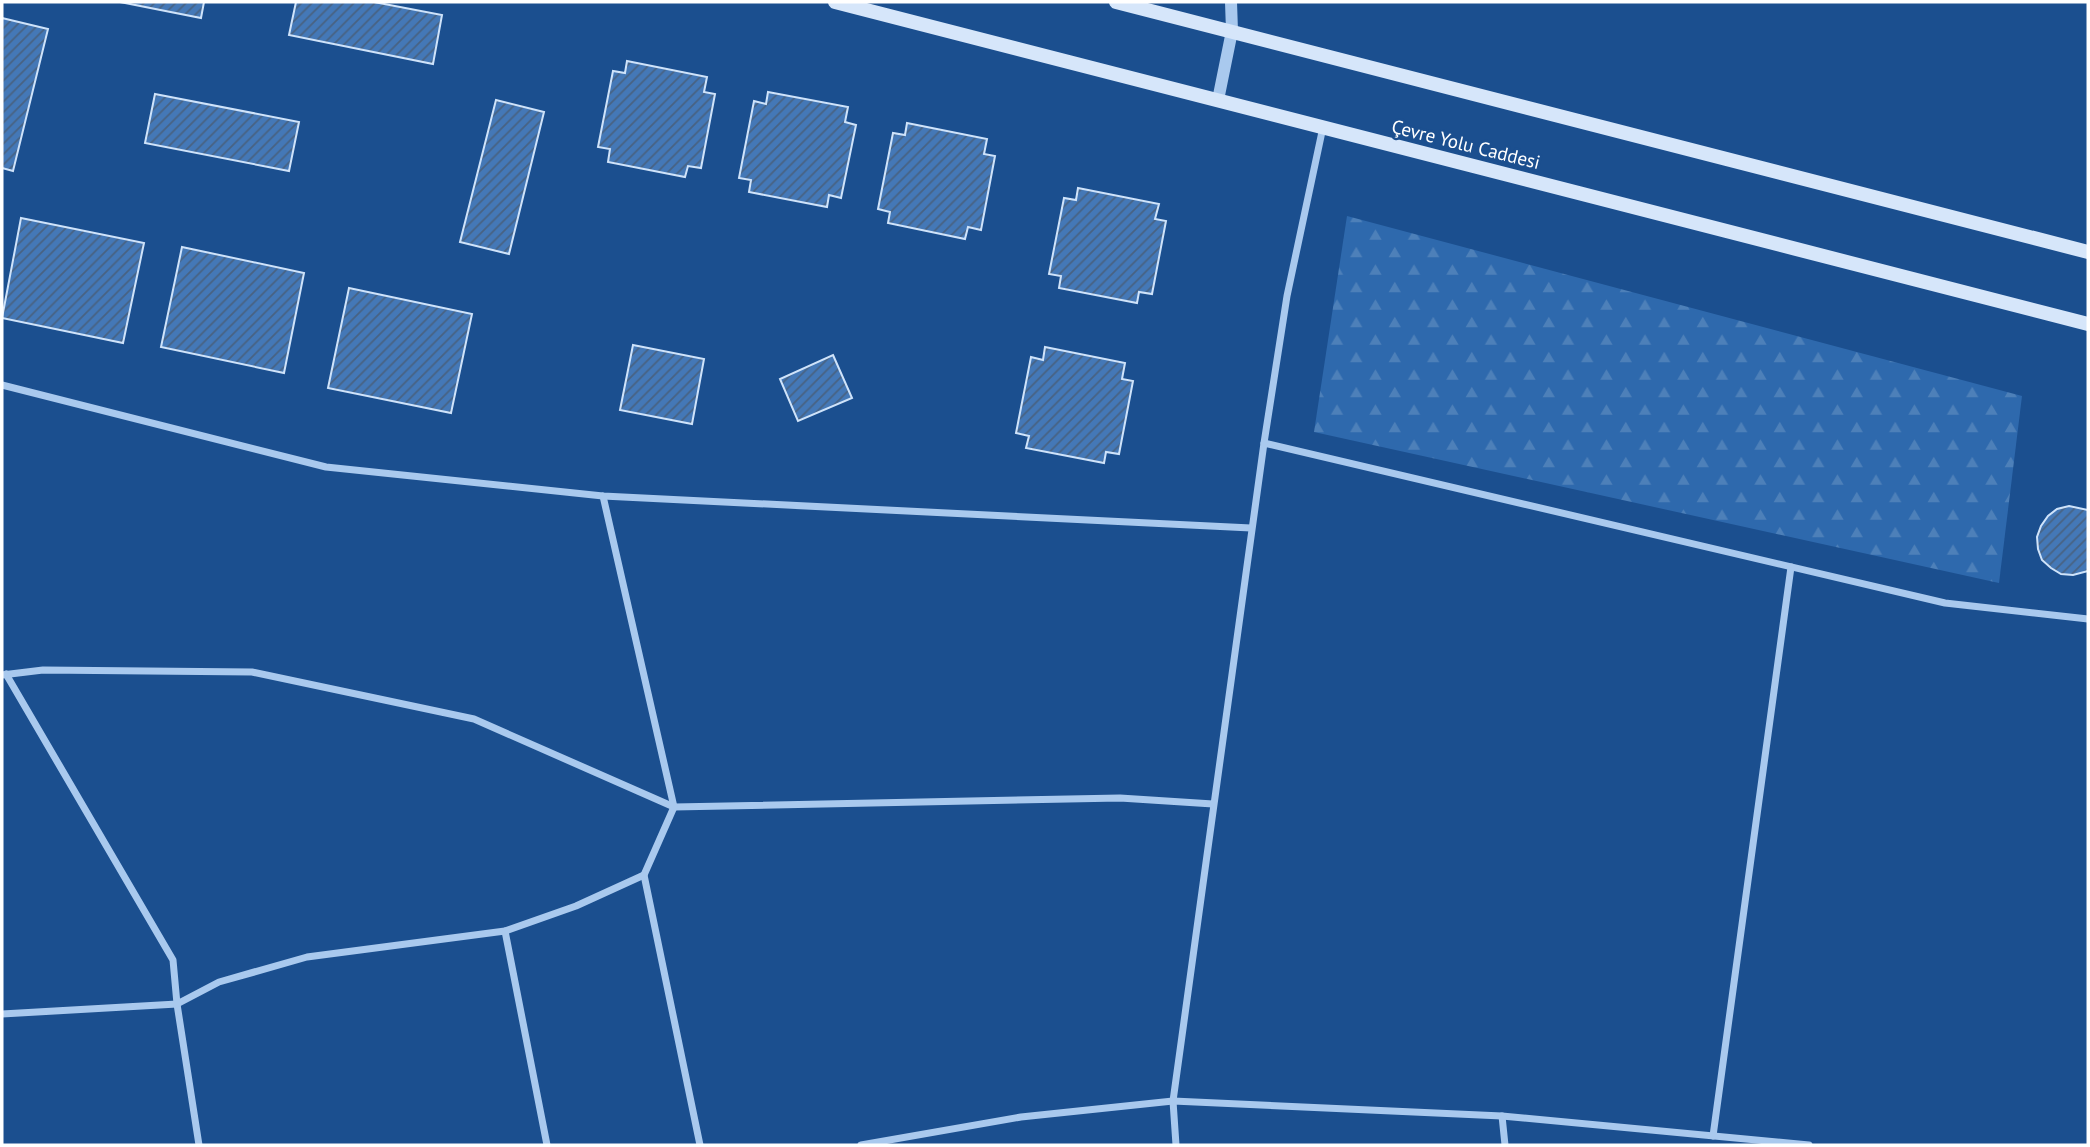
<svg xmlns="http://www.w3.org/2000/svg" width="2090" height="1147" font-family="'PT Sans',sans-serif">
  <defs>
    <pattern id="forest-firs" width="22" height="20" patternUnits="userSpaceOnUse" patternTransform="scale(1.75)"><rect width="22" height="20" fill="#2e69ad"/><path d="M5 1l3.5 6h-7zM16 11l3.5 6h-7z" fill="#4d80b9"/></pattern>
    <pattern id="building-hatch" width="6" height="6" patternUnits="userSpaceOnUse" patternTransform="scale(1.75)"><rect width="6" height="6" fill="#4478b7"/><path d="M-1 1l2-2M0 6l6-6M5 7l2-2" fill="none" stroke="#486282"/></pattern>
  </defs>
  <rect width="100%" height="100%" fill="#1b4f8f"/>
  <path fill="url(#forest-firs)" d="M1347 216 2022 396 1999 583 1314 432Z"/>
  <g fill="url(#building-hatch)" stroke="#cfe3fa" stroke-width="2">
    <path d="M120 2H204L201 18Z"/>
    <path d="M296 2H374L442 15 433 64 289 35Z"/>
    <path d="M2 18 48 29 13 171 2 168Z"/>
    <path d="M627 61 707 77 704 92 715 94 701 168 688 166 685 177 608 162 610 149 598 147 613 71 625 73Z"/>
    <path d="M768 92 848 107 845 122 856 125 841 198 829 195 827 207 749 192 751 180 739 178 754 101 766 104Z"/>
    <path d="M155 94 299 122 289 171 145 143Z"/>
    <path d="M496 100 544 112 509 254 460 242Z"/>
    <path d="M907 123 987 139 984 154 995 156 981 230 968 227 965 239 888 223 890 212 878 209 893 133 905 135Z"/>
    <path d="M1078 188 1159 204 1155 219 1166 221 1152 294 1139 292 1137 303 1059 288 1061 276 1049 274 1064 198 1076 200Z"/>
    <path d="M21 218 144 243 123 343 2 318Z"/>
    <path d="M182 247 304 273 284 373 161 347Z"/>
    <path d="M349 288 472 314 451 413 328 388Z"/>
    <path d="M633 345 704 359 692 424 620 410Z"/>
    <path d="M1045 347 1125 363 1122 379 1133 381 1119 454 1106 452 1104 463 1026 448 1029 436 1016 433 1031 357 1043 360Z"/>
    <path d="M833 355 852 398 798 421 780 379Z"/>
    <path d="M2069 506 2088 510V571L2073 575 2061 574 2051 568 2042 560 2038 549 2037 537 2041 526 2048 516 2057 509Z"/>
  </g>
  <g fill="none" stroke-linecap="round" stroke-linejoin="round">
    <g stroke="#a9c9ee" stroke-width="7">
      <path d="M2 385 326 467 603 496 1251 528"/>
      <path d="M1264 443 1945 603 2088 619"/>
      <path d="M6 674 173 960 177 1004 199 1145"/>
      <path d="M2 675 43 670 252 672 474 719 674 807 1120 798 1213 804"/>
      <path d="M644 875 700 1145"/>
      <path d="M505 931 547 1145"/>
      <path d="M2 1014 177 1004 219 982 307 957 505 931 576 906 644 875 674 807 603 496"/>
      <path d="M1502 1116 1505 1145"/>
      <path d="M1713 1136 1791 567"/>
      <path d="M861 1145 1021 1117 1173 1101 1502 1116 1809 1145"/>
      <path d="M1176 1145 1173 1101 1264 443 1287 296 1323 127"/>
    </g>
    <path stroke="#a9c9ee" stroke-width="12" d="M1218 100 1232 31 1231 2"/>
    <g stroke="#d6e6fa" stroke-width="14">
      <path d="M835 2 2088 324"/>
      <path d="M1116 2 2088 252"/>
    </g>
  </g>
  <g text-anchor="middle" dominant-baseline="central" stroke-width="5" stroke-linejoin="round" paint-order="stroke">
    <g font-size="19" fill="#fff" stroke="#1b4f8f">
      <text transform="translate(1466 144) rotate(14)">Çevre Yolu Caddesi</text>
    </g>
  </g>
  <rect width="2090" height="1147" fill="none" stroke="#ffffff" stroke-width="7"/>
</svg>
